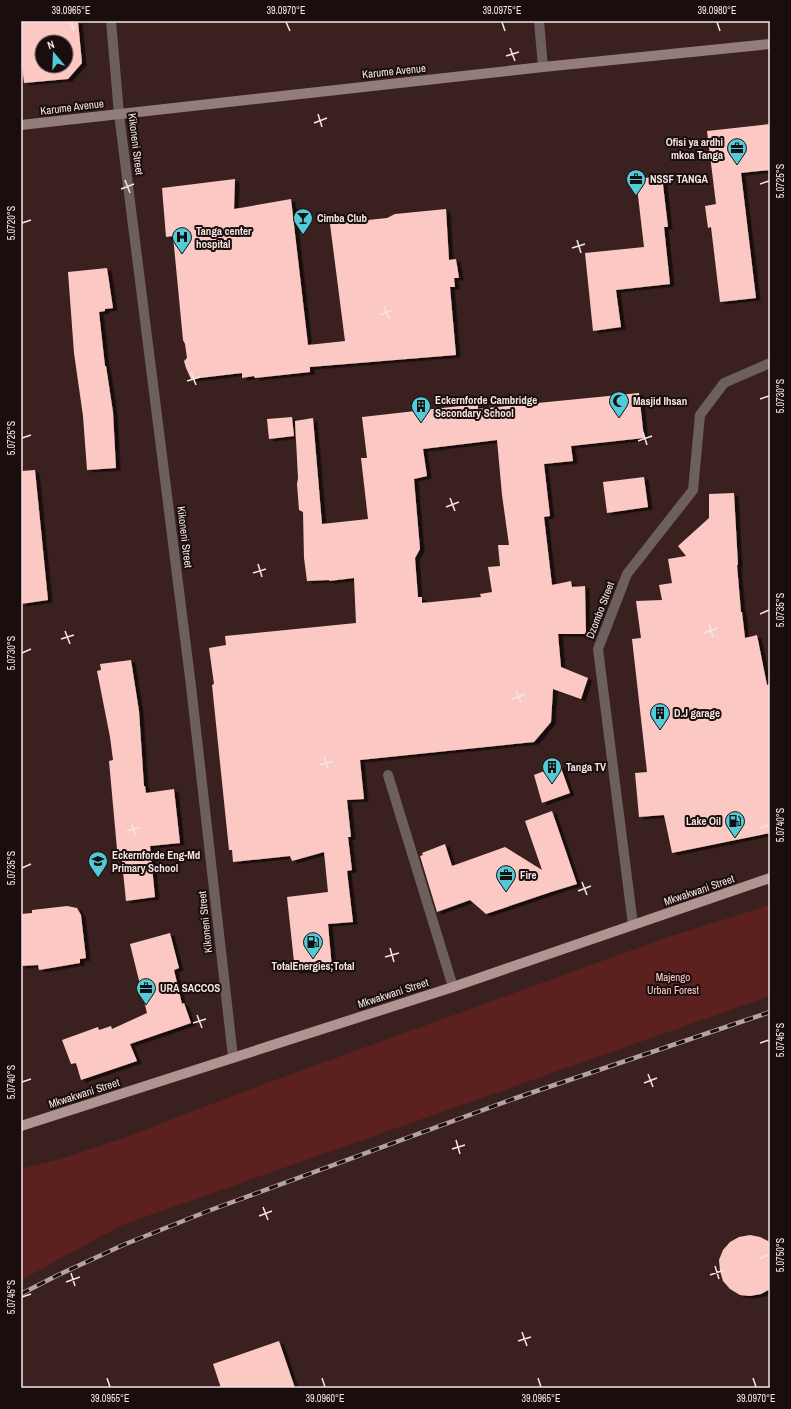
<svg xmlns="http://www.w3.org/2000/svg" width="791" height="1409" font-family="'Archivo Narrow',sans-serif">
  <defs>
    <filter id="shadow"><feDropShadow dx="4.5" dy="2.5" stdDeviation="0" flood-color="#0009"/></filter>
  </defs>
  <rect width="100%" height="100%" fill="#3a211f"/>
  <path fill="#5c201e" d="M770 905V996L122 1225 21 1280V1169L61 1159 124 1138 253 1088 668 937Z"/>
  <g fill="#fcc8c3" fill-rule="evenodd" filter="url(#shadow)">
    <path d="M21 21H78L82 63 68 79 24 83 21 58ZM42 42H66V66H42Z"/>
    <path d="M770 124V170L741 173 756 298 720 302 711 227 708 228 705 206 716 204 707 131Z"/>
    <path d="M662 176 668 227H664L670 284 616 290 621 327 593 331 585 253 644 247 636 179Z"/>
    <path d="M235 179 234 209 291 199 308 345 345 341 330 224 387 218 395 214 446 209 449 260 456 259 459 278H454L455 287H450L456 355 310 367V372L255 378 254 376 242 378V373L191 379 186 368 184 361 187 358 185 344 183 340 173 236 166 237 162 188Z"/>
    <path d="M107 268 113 308 105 309V311L99 312 105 366H106L113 412 116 468 87 470 83 416 74 353 68 272Z"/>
    <path d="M639 393 644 438 571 446 573 461 544 464 550 516 544 517 552 585 571 581 572 587 585 586 586 634H558L561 667 588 678 581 699 553 689 551 722 534 742 360 760 364 799 347 800 351 837H348L352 870 347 871 353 922 328 924 332 968 295 971 287 897 328 892 324 852 292 861 290 856 233 862 232 850H229L212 685 214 684 209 648 226 645 225 636 356 623 354 578 329 581V580L307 581 304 558 303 512 299 510 297 484 298 478 295 421 313 418 322 524 368 519 361 458H367L362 417 478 404V409ZM497 440 502 495 509 545H498L500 566 488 567 492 592 480 594 481 597 422 603V597H418L415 558 420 549 414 479 427 476 423 449Z"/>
    <path d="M292 417 294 436 269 439 267 419Z"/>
    <path d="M35 470 48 600 21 604V471Z"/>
    <path d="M644 477 648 507 607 513 603 482Z"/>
    <path d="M734 493 738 565H737L741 612H742L745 638 757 635 767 685 770 684V833L672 853 664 815 639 817 635 773 647 772 632 639 641 638 636 601 662 600 659 585 672 583 668 559 686 556 678 546 709 518V494Z"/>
    <path d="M131 660 139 711 144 786H145L146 793 174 789 180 843 150 846 155 897 126 901 121 852H119L117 849 109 761 113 760 110 737 97 671 101 670 100 664Z"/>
    <path d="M560 765 570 793 542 803 534 775Z"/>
    <path d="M552 811 577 884 551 892 486 914 470 900 437 912 420 856 423 855 422 853 445 844 452 866 505 847 542 870 525 821Z"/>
    <path d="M67 906 77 908 81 915 86 958 80 959V963L39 970 38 965 21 966V914L32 913V910Z"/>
    <path d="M170 933 179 968 174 970 182 1004 184 1003 191 1023 130 1044 137 1061 81 1080 76 1063 71 1064 62 1040 98 1027 99 1030 111 1026 112 1029 147 1013 130 944Z"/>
    <path d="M750 1235 760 1237 770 1242V1289L761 1294 750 1296 740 1295 730 1289 723 1281 720 1271 719 1260 723 1250 730 1242 739 1237Z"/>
    <path d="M279 1341 295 1388H221L213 1364Z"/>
  </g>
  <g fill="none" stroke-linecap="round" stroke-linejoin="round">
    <path stroke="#6c5f5d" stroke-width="10" d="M388 775 453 987"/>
    <g stroke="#6c5f5d" stroke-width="10">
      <path d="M111 21 119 114 191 686 233 1057"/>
      <path d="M539 21 543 67"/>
      <path d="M633 925 598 649 627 574 693 490 700 415 724 383 770 363"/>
    </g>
    <path stroke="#927d7b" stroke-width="10" d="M21 125 543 67 770 44"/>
    <path stroke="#af9491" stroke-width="10" d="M21 1126 453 987 770 878"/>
    <g stroke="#b6a2a0" stroke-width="4.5">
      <path id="rail" d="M21 1294 56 1276 123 1245 208 1211 513 1099 770 1012"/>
    </g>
    <use href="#rail" stroke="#190e0d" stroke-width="3" stroke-dasharray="9" stroke-linecap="butt"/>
  </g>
  <path fill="none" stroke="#f6e5e3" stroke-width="1.5" d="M71 22 74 31M286 22 290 31M502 22 505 31M717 22 720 31M510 48 515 61M506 56 519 52M318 114 322 127M314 123 327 118M125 180 130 193M760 184 769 181M121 189 134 184M22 223 31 220M577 240 581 253M572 248 585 244M384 306 389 319M380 315 393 310M191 372 196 385M187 381 200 377M760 399 769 396M643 432 647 445M22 438 31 435M638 441 652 436M450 498 455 511M446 507 459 502M258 564 262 577M253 573 266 569M760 614 769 610M709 624 713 637M65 631 70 644M704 633 718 628M61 639 74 635M22 653 31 649M516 690 521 703M512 699 525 694M324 756 328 769M319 765 333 761M131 823 136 836M760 828 769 825M127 831 140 827M22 868 31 864M582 882 587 895M578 891 591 886M390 948 394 962M385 957 399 953M197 1015 202 1028M193 1023 206 1019M760 1043 769 1040M648 1074 653 1087M22 1082 31 1079M644 1083 657 1078M456 1140 460 1154M452 1149 465 1145M263 1207 268 1220M259 1216 272 1211M760 1258 769 1255M715 1266 719 1279M71 1273 75 1286M710 1275 724 1270M66 1282 80 1277M22 1297 31 1294M522 1332 527 1346M518 1341 531 1337M107 1378 110 1387M322 1378 325 1387M538 1378 541 1387M753 1378 756 1387"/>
  <defs>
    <g id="office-pin" transform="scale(1)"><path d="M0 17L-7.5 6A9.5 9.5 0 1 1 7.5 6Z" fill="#52cbd8" stroke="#190e0d"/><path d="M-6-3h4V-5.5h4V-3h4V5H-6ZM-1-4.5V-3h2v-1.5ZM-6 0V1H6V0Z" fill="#111"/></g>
    <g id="bar-pin" transform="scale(1)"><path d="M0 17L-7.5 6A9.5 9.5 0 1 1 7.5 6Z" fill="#52cbd8" stroke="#190e0d"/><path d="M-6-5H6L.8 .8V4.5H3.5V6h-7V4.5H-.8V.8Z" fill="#111"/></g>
    <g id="hospital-pin" transform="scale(1)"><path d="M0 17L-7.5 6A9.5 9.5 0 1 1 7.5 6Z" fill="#52cbd8" stroke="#190e0d"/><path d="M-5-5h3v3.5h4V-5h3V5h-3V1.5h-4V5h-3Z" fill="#111"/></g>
    <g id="mosque-pin" transform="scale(1)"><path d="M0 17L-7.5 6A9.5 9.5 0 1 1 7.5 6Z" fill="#52cbd8" stroke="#190e0d"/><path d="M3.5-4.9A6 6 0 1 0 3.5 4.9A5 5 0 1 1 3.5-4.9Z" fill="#111"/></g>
    <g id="building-pin" transform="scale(1)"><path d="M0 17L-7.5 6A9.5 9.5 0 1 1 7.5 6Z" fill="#52cbd8" stroke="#190e0d"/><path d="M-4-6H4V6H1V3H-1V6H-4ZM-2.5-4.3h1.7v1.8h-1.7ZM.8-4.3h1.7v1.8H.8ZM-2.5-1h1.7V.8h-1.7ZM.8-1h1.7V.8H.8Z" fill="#111"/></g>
    <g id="fuel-pin" transform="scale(1)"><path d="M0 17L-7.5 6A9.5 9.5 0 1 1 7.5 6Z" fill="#52cbd8" stroke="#190e0d"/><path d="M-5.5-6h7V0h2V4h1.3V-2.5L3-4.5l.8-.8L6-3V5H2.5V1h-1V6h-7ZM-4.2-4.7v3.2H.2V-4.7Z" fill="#111"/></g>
    <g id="school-pin" transform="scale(1)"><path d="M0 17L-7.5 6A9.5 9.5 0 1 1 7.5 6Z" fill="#52cbd8" stroke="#190e0d"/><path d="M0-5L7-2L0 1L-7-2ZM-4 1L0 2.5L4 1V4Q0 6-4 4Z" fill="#111"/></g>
  </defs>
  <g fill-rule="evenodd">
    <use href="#office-pin" x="737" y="148"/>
    <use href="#office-pin" x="636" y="179"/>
    <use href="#bar-pin" x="303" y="218"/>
    <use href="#hospital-pin" x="182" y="237"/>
    <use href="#mosque-pin" x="619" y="401"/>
    <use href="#building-pin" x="421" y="406"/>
    <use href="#building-pin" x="660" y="713"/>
    <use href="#building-pin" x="552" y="767"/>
    <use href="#fuel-pin" x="735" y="821"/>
    <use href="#school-pin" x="98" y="861"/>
    <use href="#office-pin" x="506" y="875"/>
    <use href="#fuel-pin" x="313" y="942"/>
    <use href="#office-pin" x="146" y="988"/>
  </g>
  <g text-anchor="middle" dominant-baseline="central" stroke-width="4" stroke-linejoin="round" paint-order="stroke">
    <g font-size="11" fill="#f6e5e3" stroke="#190e0d">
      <text transform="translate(394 71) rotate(-6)">Karume Avenue</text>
      <text transform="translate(72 107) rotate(-7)">Karume Avenue</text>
      <text transform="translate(136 144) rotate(83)">Kikoneni Street</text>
      <text transform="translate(185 537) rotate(83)">Kikoneni Street</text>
      <text transform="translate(600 610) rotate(-69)">Dzombo Street</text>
      <text transform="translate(699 890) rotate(-19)">Mkwakwani Street</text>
      <text transform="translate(205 922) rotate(-96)">Kikoneni Street</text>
      <text transform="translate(393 993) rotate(-18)">Mkwakwani Street</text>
      <text transform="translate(84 1093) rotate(-18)">Mkwakwani Street</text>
    </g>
    <g font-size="11" font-weight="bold" fill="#f6e5e3" stroke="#190e0d" text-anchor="start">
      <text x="723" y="142" text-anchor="end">Ofisi ya ardhi<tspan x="723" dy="13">mkoa Tanga</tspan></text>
      <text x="650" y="179">NSSF TANGA</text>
      <text x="317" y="218">Cimba Club</text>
      <text x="196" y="231">Tanga center<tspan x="196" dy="13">hospital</tspan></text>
      <text x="435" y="400">Eckernforde Cambridge<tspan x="435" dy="13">Secondary School</tspan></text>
      <text x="633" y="401">Masjid Ihsan</text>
      <text x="674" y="713">D.J garage</text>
      <text x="566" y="767">Tanga TV</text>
      <text x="721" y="821" text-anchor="end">Lake Oil</text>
      <text x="112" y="855">Eckernforde Eng-Md<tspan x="112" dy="13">Primary School</tspan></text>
      <text x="520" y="875">Fire</text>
      <text x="313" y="966" text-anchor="middle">TotalEnergies;Total</text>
      <text x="160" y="988">URA SACCOS</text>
    </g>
    <g font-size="11" fill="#fbcdc9" stroke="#190e0d">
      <text x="673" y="977">Majengo<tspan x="673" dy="13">Urban Forest</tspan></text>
    </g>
  </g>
  <rect width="791" height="1409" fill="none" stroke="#190e0d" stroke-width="44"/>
  <g transform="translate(54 54) rotate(341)"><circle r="19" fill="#190e0d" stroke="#716463"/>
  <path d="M0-3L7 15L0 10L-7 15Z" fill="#52cbd8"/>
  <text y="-6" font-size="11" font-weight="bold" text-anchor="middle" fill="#f6e5e3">N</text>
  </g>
  <rect x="22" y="22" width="747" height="1365" fill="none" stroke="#f6e5e3" stroke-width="1.5"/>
  <g font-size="10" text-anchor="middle" fill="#f6e5e3">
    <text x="71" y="14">39.0965°E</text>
    <text x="286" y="14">39.0970°E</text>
    <text x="502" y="14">39.0975°E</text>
    <text x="717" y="14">39.0980°E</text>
    <text transform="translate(780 181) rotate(-90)" y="4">5.0725°S</text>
    <text transform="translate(11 223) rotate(-90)" y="4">5.0720°S</text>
    <text transform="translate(780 396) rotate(-90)" y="4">5.0730°S</text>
    <text transform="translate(11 438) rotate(-90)" y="4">5.0725°S</text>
    <text transform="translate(780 610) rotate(-90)" y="4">5.0735°S</text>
    <text transform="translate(11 653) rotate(-90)" y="4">5.0730°S</text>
    <text transform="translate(780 825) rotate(-90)" y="4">5.0740°S</text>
    <text transform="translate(11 868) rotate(-90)" y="4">5.0735°S</text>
    <text transform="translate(780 1040) rotate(-90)" y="4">5.0745°S</text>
    <text transform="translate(11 1082) rotate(-90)" y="4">5.0740°S</text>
    <text transform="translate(780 1255) rotate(-90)" y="4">5.0750°S</text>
    <text transform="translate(11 1297) rotate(-90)" y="4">5.0745°S</text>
    <text x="110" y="1402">39.0955°E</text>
    <text x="325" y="1402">39.0960°E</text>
    <text x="541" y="1402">39.0965°E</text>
    <text x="756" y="1402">39.0970°E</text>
  </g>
</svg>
